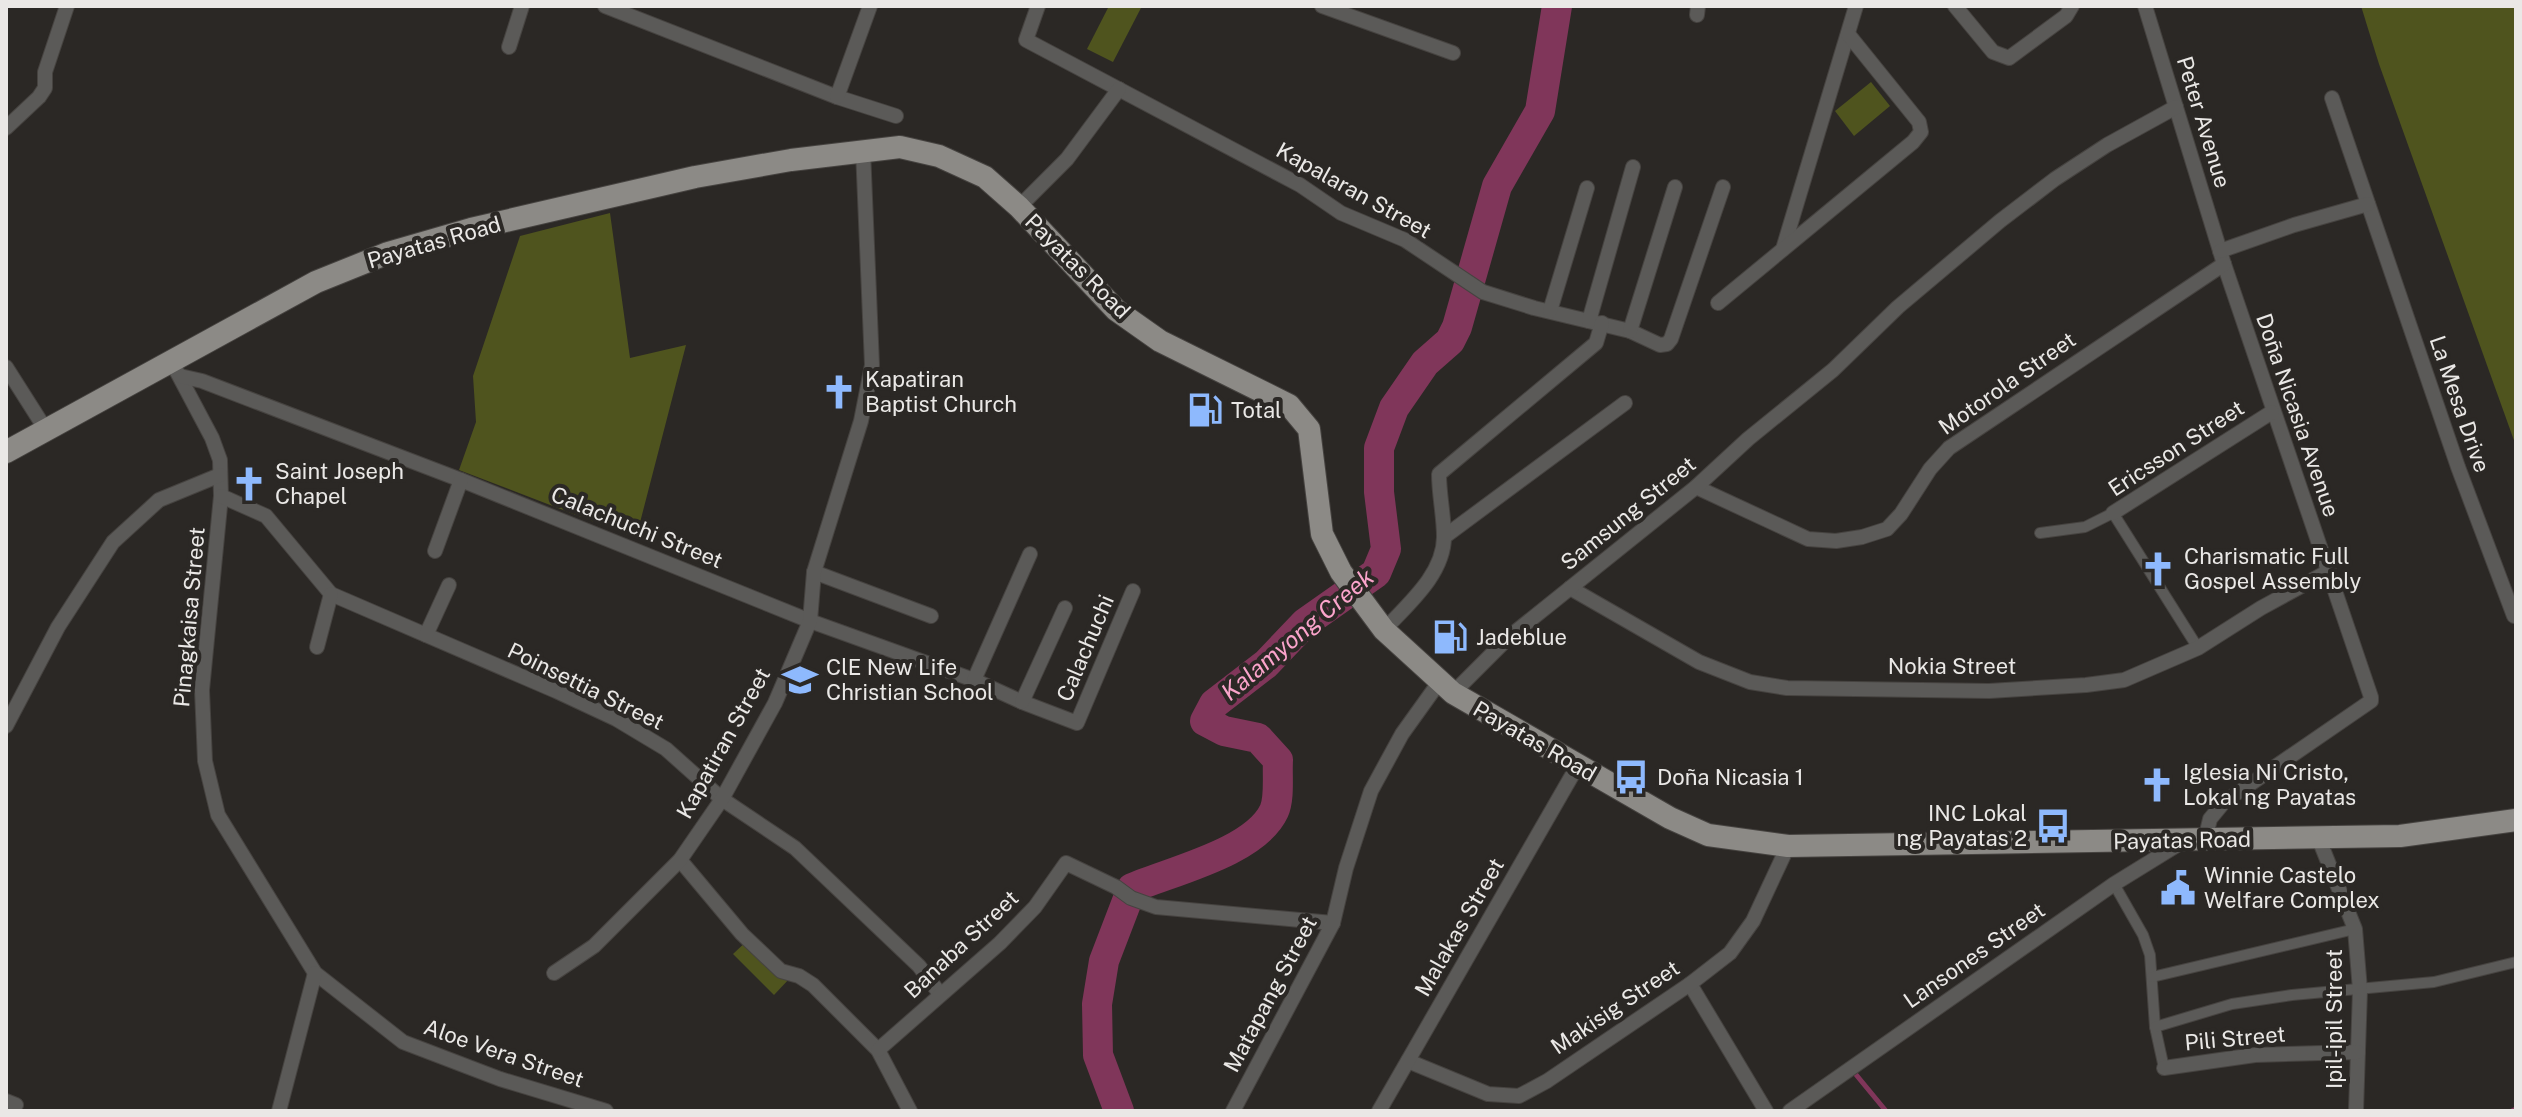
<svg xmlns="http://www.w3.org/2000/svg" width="2522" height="1117" font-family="'Public Sans',sans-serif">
  <rect width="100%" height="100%" fill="#2b2825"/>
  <g fill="#4f541e">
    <path d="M1109 6H1142L1113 62 1087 49Z"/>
    <path d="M2361 6H2516V446L2379 64Z"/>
    <path d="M1871 82 1890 106 1854 136 1835 111Z"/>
    <path d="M610 213 630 358 686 345 636 538 459 470 476 422 473 376 520 236Z"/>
    <path d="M750 938 790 978 774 995 733 954Z"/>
  </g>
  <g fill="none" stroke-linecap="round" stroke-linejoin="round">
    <g stroke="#80365a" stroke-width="5">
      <path d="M1853 1071 1886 1111"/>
      <path d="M2512 1111 2516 1109"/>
    </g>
    <path stroke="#80365a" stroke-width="30" d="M1119 1111 1098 1055 1097 1004 1104 961 1132 888C1172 871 1255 852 1274 811 1280 798 1277 775 1278 760L1258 738 1224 731 1205 721 1214 704 1266 664 1305 623 1376 573 1386 549 1379 492V448L1394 408 1425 363 1450 341 1457 327 1497 186 1540 111 1557 6"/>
    <g stroke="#464340" stroke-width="12">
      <g id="pedestrian">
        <path d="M2040 533 2085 527 2113 513 2198 648"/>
        <path d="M2114 884 2143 935 2150 955 2155 1027 2164 1068"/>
        <path d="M2152 977 2355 929"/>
        <path d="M2155 1027 2232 1004 2292 995 2434 982 2516 962"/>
      </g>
    </g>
    <g stroke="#464340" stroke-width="16">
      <g id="minor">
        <path d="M605 6 837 97 896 116"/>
        <path d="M1038 6 1026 40 1300 185 1341 213 1405 240 1483 292 1534 308 1630 331 1660 345 1667 344 1671 339 1723 187"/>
        <path d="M1322 6 1453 53"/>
        <path d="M1955 6 1993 52 2009 58 2066 16 2072 6"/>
        <path d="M2145 6 2224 264 2371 697V701L2224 802 2210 819 2205 840"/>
        <path d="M1697 15 1698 6"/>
        <path d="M509 47 522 6"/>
        <path d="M837 97 870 6"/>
        <path d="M2332 98 2458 467 2514 616"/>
        <path d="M6 128 39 97 45 88V72L67 6"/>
        <path d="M1019 207 1067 159 1119 89"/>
        <path d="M1783 249 1856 6"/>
        <path d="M2220 251 2294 225 2368 204"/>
        <path d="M1718 303 1913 142 1921 132 1919 122 1848 34"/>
        <path d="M1550 311 1587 188"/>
        <path d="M1589 321 1633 167"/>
        <path d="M1630 331 1675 187"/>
        <path d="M6 367 46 430"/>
        <path d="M177 372 212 438 220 460 221 496 202 690 205 761 218 815 315 973 403 1042 500 1079 606 1111"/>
        <path d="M180 376 202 381 461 480 810 621 974 680 1022 702 1077 723 1133 591"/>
        <path d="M1696 487 1808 539 1836 541 1862 537 1887 529 1901 514 1930 469 1949 448 2224 264"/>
        <path d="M221 496 266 516 331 594 556 691 616 719 666 749 722 799 795 848 919 966 940 994"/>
        <path d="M2113 513 2272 412"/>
        <path d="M1444 537 1625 403"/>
        <path d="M435 551 461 480"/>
        <path d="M814 572 931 616"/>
        <path d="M1570 588 1699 662 1750 682 1787 688 1989 691 2086 685 2124 680 2198 648 2261 608 2329 571"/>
        <path d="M1384 630C1408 604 1444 574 1444 537 1444 516 1439 495 1439 474L1596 343 1602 323"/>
        <path d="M426 635 449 585"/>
        <path d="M317 647 331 594"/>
        <path d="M974 680 1030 554"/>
        <path d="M1453 693 1509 637 1696 487 1748 439 1833 370 1898 307 2000 221 2055 179 2107 145 2176 107"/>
        <path d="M1022 702 1065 608"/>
        <path d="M6 726 58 627 113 542 159 500 220 475"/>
        <path d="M2318 837 2355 929 2360 990 2356 1111"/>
        <path d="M680 860 742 934 781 971 799 976 813 985 878 1050 910 1111"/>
        <path d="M554 973 594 946 680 860 722 799 775 703 810 621 814 572 861 421 872 365 863 150"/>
        <path d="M1690 984 1766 1111"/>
        <path d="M878 1050 1000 943 1035 907 1066 863 1116 887 1131 898 1156 907 1333 923"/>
        <path d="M1408 1061 1488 1094 1519 1096 1547 1081 1690 984 1730 953 1753 921 1788 846"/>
        <path d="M2164 1068 2255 1055 2358 1052"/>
        <path d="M6 1101 16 1105"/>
        <path d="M279 1111 315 973"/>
        <path d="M1233 1111 1333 923 1346 868 1371 791 1402 734 1440 681"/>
        <path d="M1379 1111 1578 765"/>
        <path d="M1790 1111 2114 884 2182 842"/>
      </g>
    </g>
    <g stroke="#464340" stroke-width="24">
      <path id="primary" d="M6 452 316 282 388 253 471 229 695 177 791 160 900 147 939 156 985 177 1019 207 1116 310 1160 341 1289 405 1309 429 1322 534 1341 572 1384 630 1453 693 1670 818 1708 835 1788 846 2400 836 2516 820"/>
    </g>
    <use href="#pedestrian" stroke="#5b5a58" stroke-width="10"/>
    <use href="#minor" stroke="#5b5a58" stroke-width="14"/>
    <use href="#primary" stroke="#8c8a86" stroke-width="22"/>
  </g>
  <defs>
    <g id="church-bare" transform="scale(2.76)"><path d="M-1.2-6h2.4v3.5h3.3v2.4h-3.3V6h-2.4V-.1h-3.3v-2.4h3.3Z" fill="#8eb9fd" stroke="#2b2825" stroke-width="2.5" paint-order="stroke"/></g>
    <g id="fuel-bare" transform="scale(2.76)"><path d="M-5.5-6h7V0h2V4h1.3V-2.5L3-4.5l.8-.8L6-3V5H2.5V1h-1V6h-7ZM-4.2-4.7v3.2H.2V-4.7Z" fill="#8eb9fd" stroke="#2b2825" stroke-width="2.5" paint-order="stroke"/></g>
    <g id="school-bare" transform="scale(2.76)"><path d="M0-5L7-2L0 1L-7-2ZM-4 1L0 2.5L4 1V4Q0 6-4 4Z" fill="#8eb9fd" stroke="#2b2825" stroke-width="2.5" paint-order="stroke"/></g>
    <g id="bus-bare" transform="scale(2.76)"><path d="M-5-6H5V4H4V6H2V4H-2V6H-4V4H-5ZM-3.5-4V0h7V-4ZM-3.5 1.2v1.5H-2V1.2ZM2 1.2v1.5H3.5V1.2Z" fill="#8eb9fd" stroke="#2b2825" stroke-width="2.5" paint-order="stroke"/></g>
    <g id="civic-bare" transform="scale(2.76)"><path d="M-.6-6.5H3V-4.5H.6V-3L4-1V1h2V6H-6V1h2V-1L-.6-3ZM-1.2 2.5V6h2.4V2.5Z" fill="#8eb9fd" stroke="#2b2825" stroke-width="2.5" paint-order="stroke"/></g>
  </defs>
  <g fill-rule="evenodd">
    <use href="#church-bare" x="839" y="392"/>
    <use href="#fuel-bare" x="1205" y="410"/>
    <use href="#church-bare" x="249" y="484"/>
    <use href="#church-bare" x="2158" y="569"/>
    <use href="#fuel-bare" x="1450" y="637"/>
    <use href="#school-bare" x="800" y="680"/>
    <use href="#bus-bare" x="1631" y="777"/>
    <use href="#church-bare" x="2157" y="785"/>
    <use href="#bus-bare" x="2053" y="826"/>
    <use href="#civic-bare" x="2178" y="888"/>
  </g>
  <g text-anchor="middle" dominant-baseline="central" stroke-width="8" stroke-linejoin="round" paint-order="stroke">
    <g font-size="22" fill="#eae8e6" stroke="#2b2825">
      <text transform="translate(2204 122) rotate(73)">Peter Avenue</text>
      <text transform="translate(1354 190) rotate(29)">Kapalaran Street</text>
      <text transform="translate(434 242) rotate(-16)">Payatas Road</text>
      <text transform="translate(1078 266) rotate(45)">Payatas Road</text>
      <text transform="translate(2007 383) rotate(-35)">Motorola Street</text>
      <text transform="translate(2460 404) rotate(71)">La Mesa Drive</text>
      <text transform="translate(2298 415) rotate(71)">Doña Nicasia Avenue</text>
      <text transform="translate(2176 448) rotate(-33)">Ericsson Street</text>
      <text transform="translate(1628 513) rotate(-39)">Samsung Street</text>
      <text transform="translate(637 527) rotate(22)">Calachuchi Street</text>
      <text transform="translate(189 617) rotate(-85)">Pinagkaisa Street</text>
      <text transform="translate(1085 648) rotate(-67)">Calachuchi</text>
      <text x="1952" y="666">Nokia Street</text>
      <text transform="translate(586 686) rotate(26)">Poinsettia Street</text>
      <text transform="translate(1535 741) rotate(30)">Payatas Road</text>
      <text transform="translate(723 743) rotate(-61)">Kapatiran Street</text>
      <text transform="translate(2182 840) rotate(-1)">Payatas Road</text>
      <text transform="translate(1459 927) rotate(-60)">Malakas Street</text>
      <text transform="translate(961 944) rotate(-43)">Banaba Street</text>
      <text transform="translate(1974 955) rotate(-35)">Lansones Street</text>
      <text transform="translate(1270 994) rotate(-62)">Matapang Street</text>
      <text transform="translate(1615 1007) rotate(-34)">Makisig Street</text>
      <text transform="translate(2334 1019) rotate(-90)">Ipil-ipil Street</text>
      <text transform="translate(2235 1038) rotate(-5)">Pili Street</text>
      <text transform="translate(504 1053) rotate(19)">Aloe Vera Street</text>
    </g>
    <g font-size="22" fill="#eae8e6" stroke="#2b2825" text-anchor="start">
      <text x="865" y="379">Kapatiran<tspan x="865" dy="25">Baptist Church</tspan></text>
      <text x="1231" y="410">Total</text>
      <text x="275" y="471">Saint Joseph<tspan x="275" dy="25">Chapel</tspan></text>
      <text x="2184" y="556">Charismatic Full<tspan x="2184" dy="25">Gospel Assembly</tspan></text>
      <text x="1476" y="637">Jadeblue</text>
      <text x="826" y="667">ClE New Life<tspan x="826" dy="25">Christian School</tspan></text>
      <text x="2183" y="772">Iglesia Ni Cristo,<tspan x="2183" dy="25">Lokal ng Payatas</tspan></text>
      <text x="1657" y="777">Doña Nicasia 1</text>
      <text x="2027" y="813" text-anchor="end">INC Lokal<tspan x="2027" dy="25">ng Payatas 2</tspan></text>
      <text x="2204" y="875">Winnie Castelo<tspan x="2204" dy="25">Welfare Complex</tspan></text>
    </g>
    <g font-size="24" font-style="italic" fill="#fba4cb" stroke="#2b2825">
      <text transform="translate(1297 634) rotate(-40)">Kalamyong Creek</text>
    </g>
  </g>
  <rect width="2522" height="1117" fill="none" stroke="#eae8e6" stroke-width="16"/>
</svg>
